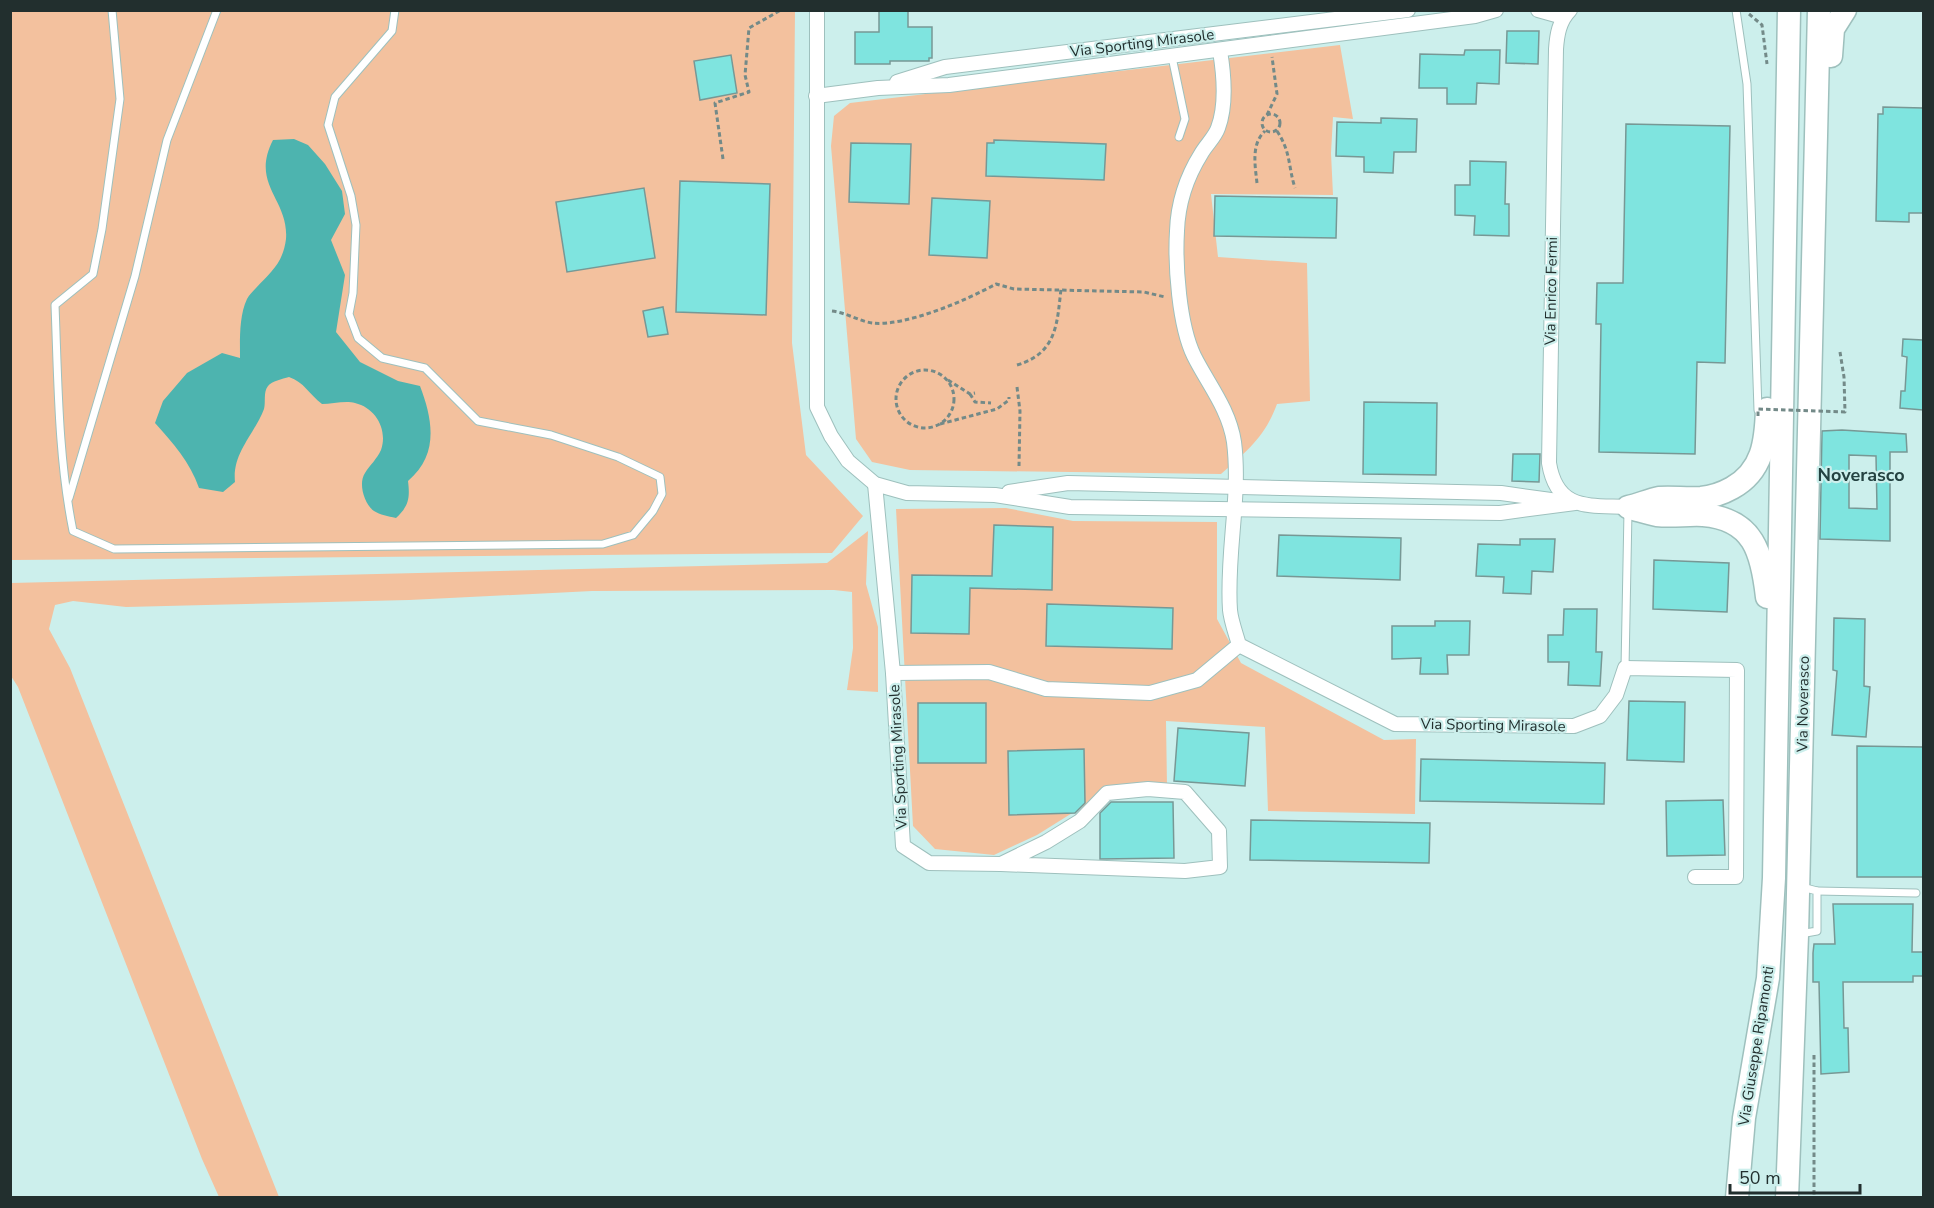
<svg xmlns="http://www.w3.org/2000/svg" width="1934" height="1208" font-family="'Nunito Sans',sans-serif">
  <rect width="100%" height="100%" fill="#ccefec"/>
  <g fill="#f3c19e">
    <path d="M10 11H795L792 343 806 455 863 516 832 553 11 560Z"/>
    <path d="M1340 45 1353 119 1333 117 1331 153 1333 195 1211 194 1218 257 1307 263 1310 401 1277 404C1265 437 1246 452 1221 474L910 470 872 462 856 439 831 146 834 116 850 103Z"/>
    <path d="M1006 508 1073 521 1217 522V619L1241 663 1384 740 1416 739 1415 814 1268 811 1265 727 1166 721 1167 786 1117 785 1037 835 994 855 935 849 913 826 896 509Z"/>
    <path d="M868 531 866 584 878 627V692L847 690 853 648 852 592 834 590 592 591 409 600 126 607 73 601 55 605 49 629 70 668 279 1197H219L202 1159 18 687 11 676V583L827 563Z"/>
  </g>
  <path fill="#4db4af" d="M294 139 308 145 325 164 342 191 345 214 331 240 345 275 336 332 360 362 398 381 420 386C433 420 439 455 408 481 410 498 409 506 396 518 388 516 380 515 374 511 364 504 358 483 365 473 370 465 377 459 381 450 388 430 376 408 355 403 346 400 332 404 322 404 309 394 304 382 289 377 282 379 272 381 268 386 263 392 266 402 264 409 254 435 232 453 235 482L223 492 199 488C190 462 173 443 155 423L163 401 187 373 222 353 240 358C240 339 239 316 247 299 249 295 253 291 256 288 271 272 283 263 286 239 289 199 250 185 273 140Z"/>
  <g fill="#7fe4df" stroke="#779895" stroke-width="1.5" fill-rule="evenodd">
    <path d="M879 10 908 11V27H932V58H929V61H890V64H855V32H879Z"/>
    <path d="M1507 31H1539L1538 64 1506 63Z"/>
    <path d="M1465 50H1500L1499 84 1477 83 1476 104H1447V88H1419L1420 54 1464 55Z"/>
    <path d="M731 55 737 93 700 100 694 61Z"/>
    <path d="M1883 107 1923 108V213H1909V222L1876 221 1878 114H1883Z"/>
    <path d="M1381 118 1417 119 1416 152H1394L1393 173 1364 172V157L1336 156 1337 122 1381 123Z"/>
    <path d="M1626 124 1730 126 1725 363 1697 362 1695 454 1599 452 1601 324H1596L1597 283H1623Z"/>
    <path d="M994 140 1106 144 1104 180 986 176 987 143H994Z"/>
    <path d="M851 143 911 144 909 204 849 202Z"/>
    <path d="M1470 161 1506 162 1505 204H1509V236L1474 235 1475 216 1455 215V185H1470Z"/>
    <path d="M680 181 770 184 766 315 676 312Z"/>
    <path d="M644 188 655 258 567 272 556 202Z"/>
    <path d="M1215 196 1337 198 1336 238 1214 236Z"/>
    <path d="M932 198 990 201 987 258 929 255Z"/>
    <path d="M663 307 668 334 648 337 643 311Z"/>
    <path d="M1903 339 1923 340V410L1900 408 1901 391H1905L1907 357 1902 356Z"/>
    <path d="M1364 402 1437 403 1436 475 1363 474Z"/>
    <path d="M1842 430 1906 434 1907 452H1890V541L1820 539 1822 431ZM1849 455 1876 456 1877 509 1849 508Z"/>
    <path d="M1513 454H1540L1539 482 1512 481Z"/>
    <path d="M994 525 1053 527 1052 590 970 588 969 634 911 633 912 575 992 576Z"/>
    <path d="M1279 535 1401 538 1400 580 1277 576Z"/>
    <path d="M1520 539H1555L1553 572 1532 571 1531 594 1503 593 1504 577 1476 576 1478 544 1520 545Z"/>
    <path d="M1654 560 1729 563 1727 612 1653 609Z"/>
    <path d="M1047 604 1173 608 1172 649 1046 646Z"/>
    <path d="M1564 609H1597L1596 652H1602L1600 686 1568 685 1569 662H1548V635H1563Z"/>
    <path d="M1834 618 1865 619 1864 686 1870 687 1866 737 1832 735 1837 671 1833 670Z"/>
    <path d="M1435 621H1470L1469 655H1447L1448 674H1420L1421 658 1392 659V626H1435Z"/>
    <path d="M1629 701 1685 702 1684 762 1627 760Z"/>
    <rect x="918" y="703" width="68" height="60"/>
    <path d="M1178 728 1249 733 1245 786 1174 781Z"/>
    <path d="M1857 746 1923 747V877H1857Z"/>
    <path d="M1084 749 1085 803 1075 813 1009 815 1008 751Z"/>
    <path d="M1421 759 1605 763 1604 804 1420 801Z"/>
    <path d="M1723 800 1725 855 1667 856 1666 801Z"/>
    <path d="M1111 802H1173L1174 858 1100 859V813Z"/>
    <path d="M1251 820 1430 823 1429 863 1250 860Z"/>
    <path d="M1833 904H1913L1912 952H1923V976H1913V982H1843L1844 1028H1848L1849 1072 1821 1074 1819 982H1813V953L1814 944H1835Z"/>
  </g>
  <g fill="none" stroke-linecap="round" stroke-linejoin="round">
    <g stroke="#9ec0bd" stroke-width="9">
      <g id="service">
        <path d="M112 10 120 99 102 229 93 274 55 305C58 380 58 457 73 531L114 549 603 544 633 535 653 511 662 494 660 477 618 457 551 435 478 421 425 368 382 358 358 338 349 314 353 293 356 225 351 196 328 125 335 97 392 31 395 10"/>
        <path d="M1736 10 1747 84 1758 410"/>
        <path d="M1172 57 1185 119 1179 137"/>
        <path d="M69 498 135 276 167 140 217 10"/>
        <path d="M1625 668 1628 511"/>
        <path d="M1817 891 1916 893"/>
        <path d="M1800 934 1817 931V891L1802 887"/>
      </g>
    </g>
    <g stroke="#9ec0bd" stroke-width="16">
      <g id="minor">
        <path d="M817 10V407L831 436 848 461 875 484 907 493 995 495 1070 507 1500 513 1575 503"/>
        <path d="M1538 10 1563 17"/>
        <path d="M1570 10C1559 21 1557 35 1556 49L1549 463C1557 512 1590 505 1628 507"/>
        <path d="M1220 51C1224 75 1227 104 1218 128 1215 137 1206 145 1201 154 1186 178 1178 202 1177 231 1175 265 1179 325 1194 356 1208 384 1229 409 1234 442 1241 497 1226 554 1230 610 1231 621 1236 634 1239 645L1395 724 1574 726 1600 716 1616 695 1625 668 1737 670 1736 877H1695"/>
        <path d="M897 82 945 67 1408 10"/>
        <path d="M816 96 878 88 949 85 1475 16 1496 10"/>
        <path d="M875 484 893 673 989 672 1046 689 1150 693 1197 680 1239 645"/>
        <path d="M1009 492 1068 483 1501 493 1558 501"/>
        <path d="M893 673 903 846 929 863 1001 864 1046 842 1080 821 1107 793 1148 789 1185 792 1219 831 1220 867 1185 871 1001 864"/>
      </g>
    </g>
    <g stroke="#9ec0bd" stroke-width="25">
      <g id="primary">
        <path d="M1831 56 1833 29 1845 10"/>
        <path d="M1628 507C1638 505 1649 500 1659 498 1673 497 1687 499 1701 498 1711 497 1723 493 1732 488 1763 471 1766 441 1767 409"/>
        <path d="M1630 508C1638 510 1648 513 1657 515 1672 517 1688 514 1703 515 1754 519 1762 553 1767 597"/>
        <path d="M1737 1198 1744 1118 1768 978 1774 878 1789 10"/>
        <path d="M1787 1198 1797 935 1819 10"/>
      </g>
    </g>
    <g stroke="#738a88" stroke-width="3" stroke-dasharray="4.5 3" stroke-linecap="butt">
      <path d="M1749 14 1762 25 1767 64"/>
      <circle cx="1271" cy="123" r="9"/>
      <path d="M1267 115 1277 94 1272 57"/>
      <path d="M1277 131C1291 152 1288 166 1295 188"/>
      <path d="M723 159 715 103 749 92 745 75 749 28 781 10"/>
      <path d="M1257 183C1255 165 1251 144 1265 131"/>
      <path d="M832 311C847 313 859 321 872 323 905 327 967 300 996 284L1014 289 1144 292 1165 297"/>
      <path d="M1017 365C1057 353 1057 324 1061 289"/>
      <circle cx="925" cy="399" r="29"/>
      <path d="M948 380 970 394 975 393"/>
      <path d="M1017 387 1020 411 1019 466"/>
      <path d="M970 394 975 402 991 403"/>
      <path d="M940 424 997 409 1009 400V397"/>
      <path d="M1814 1055V1198"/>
    </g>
    <use href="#service" stroke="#fff" stroke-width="7"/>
    <use href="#minor" stroke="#fff" stroke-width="14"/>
    <use href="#primary" stroke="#fff" stroke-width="22"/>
    <path stroke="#738a88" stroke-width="3" stroke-dasharray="4.5 3" stroke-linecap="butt" d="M1758 416V409L1845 412 1844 377 1840 352"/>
  </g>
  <g text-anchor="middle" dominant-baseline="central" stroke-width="4.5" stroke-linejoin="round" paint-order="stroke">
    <g font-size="15" fill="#222f2e" stroke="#ccefec">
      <text transform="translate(1142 43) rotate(-7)">Via Sporting Mirasole</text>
      <text transform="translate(1551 291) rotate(-89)">Via Enrico Fermi</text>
      <text transform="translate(1803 704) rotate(-89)">Via Noverasco</text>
      <text transform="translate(1493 725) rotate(1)">Via Sporting Mirasole</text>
      <text transform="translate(898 757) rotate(-93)">Via Sporting Mirasole</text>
      <text transform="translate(1756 1046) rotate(-81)">Via Giuseppe Ripamonti</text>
    </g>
    <g font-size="18" font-weight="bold" fill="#244241" stroke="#ccefec">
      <text x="1861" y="475">Noverasco</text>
    </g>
  </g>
  <rect width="1934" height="1208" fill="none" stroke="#222f2e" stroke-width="24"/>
  <path d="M1730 1184v9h130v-9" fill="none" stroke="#222f2e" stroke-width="3"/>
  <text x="1739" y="1184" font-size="18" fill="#222f2e" stroke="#ccefec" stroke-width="4.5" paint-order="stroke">50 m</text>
</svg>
